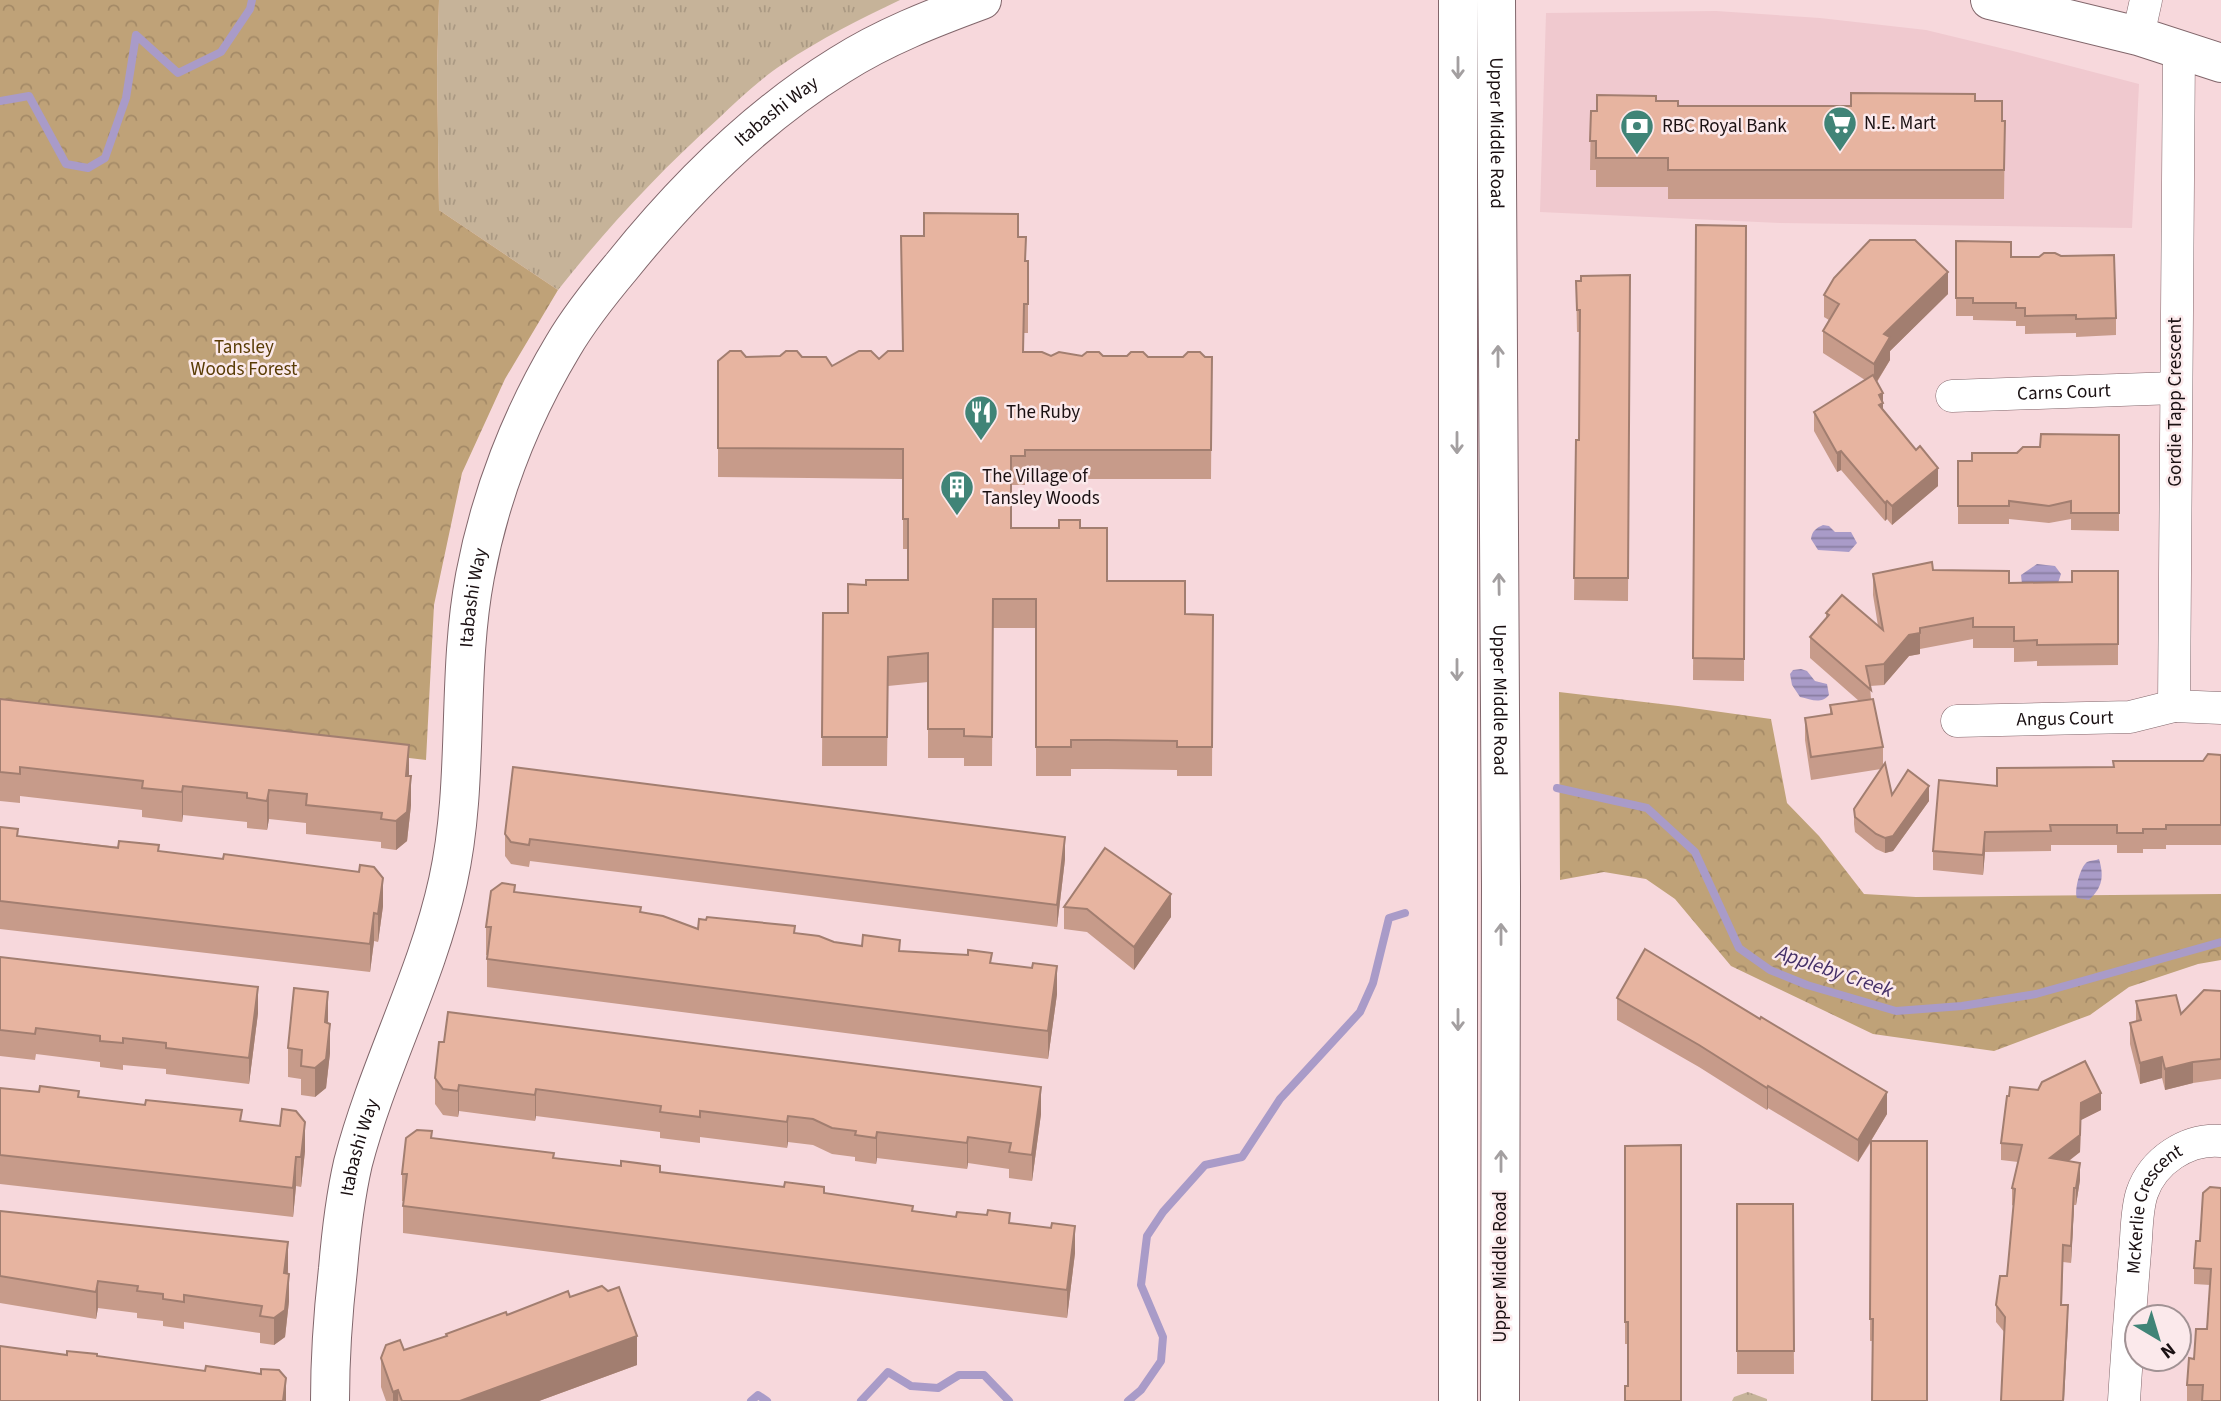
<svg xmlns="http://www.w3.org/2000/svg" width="2221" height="1401" font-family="'Source Sans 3',sans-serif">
  <defs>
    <pattern id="grass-tufts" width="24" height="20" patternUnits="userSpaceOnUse" patternTransform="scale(1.75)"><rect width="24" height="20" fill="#c6b399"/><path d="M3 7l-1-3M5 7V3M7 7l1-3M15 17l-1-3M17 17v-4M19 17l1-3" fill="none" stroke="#aa9983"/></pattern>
    <pattern id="forest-crowns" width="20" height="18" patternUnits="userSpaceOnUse" patternTransform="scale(1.75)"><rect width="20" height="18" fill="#bfa278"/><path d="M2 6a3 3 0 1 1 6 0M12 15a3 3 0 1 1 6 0" fill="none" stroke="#a48a67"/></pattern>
    <pattern id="water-rules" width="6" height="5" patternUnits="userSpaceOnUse" patternTransform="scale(1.75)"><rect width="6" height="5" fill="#a99bc8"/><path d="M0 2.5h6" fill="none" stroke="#897da1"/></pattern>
  </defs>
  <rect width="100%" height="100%" fill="#f7d8dc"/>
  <path fill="#f0c9cf" d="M1716 11 1820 18 1926 30 2017 52 2139 84 2132 228 1780 223 1540 212 1546 13Z"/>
  <g fill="url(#grass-tufts)">
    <path d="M439 0H900C860 19 820 39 783 64 760 79 738 100 718 119 660 171 606 229 558 290L439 210 437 68Z"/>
    <path d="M1748 1392 1767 1399V1401H1732L1734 1397Z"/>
  </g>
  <g fill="url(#forest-crowns)">
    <path d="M0 0H439L437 68 439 210 558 290 505 379 462 473 434 605 426 760 0 709Z"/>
    <path d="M1559 692 1678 706 1771 719 1787 803 1819 836 1864 894 1916 897 2221 894V960L2198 964 2129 987 2090 1015 1994 1051 1873 1034 1731 966 1675 899 1646 879 1604 872 1560 880Z"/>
  </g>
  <g fill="url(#water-rules)">
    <path d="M1823 525 1829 526 1835 532H1851L1857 543 1849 552 1818 550 1811 539C1812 531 1816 528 1823 525Z"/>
    <path d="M2037 564 2055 566 2061 574 2058 583 2022 584 2021 575Z"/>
    <path d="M1801 669 1807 671 1815 681 1827 684 1829 695C1820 705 1811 699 1800 697L1792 685 1790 674 1793 670Z"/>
    <path d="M2099 859C2104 876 2103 887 2089 900L2077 898C2074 891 2080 867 2087 862 2091 860 2095 861 2099 859Z"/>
  </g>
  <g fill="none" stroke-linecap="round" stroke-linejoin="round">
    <g stroke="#a99bc8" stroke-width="8">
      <path d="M0 101 29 96 66 164 88 168 105 158 126 98 136 35 178 73 221 52 250 9 252 0"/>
      <path d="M1557 788 1647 808 1695 852 1739 948 1770 970 1807 985 1896 1011 1962 1006 2036 994 2221 942"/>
      <path d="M751 1401 758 1395 767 1401"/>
      <path d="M861 1401 888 1372 911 1386 938 1388 959 1375H984L1009 1401"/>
      <path d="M1128 1401 1141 1390 1161 1361 1163 1337 1141 1285 1147 1236 1163 1212 1205 1165 1242 1157 1280 1099 1360 1012 1373 983 1389 918 1405 913"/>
    </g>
    <g stroke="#81666b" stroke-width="33">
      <g id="street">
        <path d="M2138 36 2146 0"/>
        <path d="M2179 50 2174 706 2221 708"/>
        <path id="s1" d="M1952 396 2175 388"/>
        <path id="s2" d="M1957 721 2130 717 2174 706"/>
        <path id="s3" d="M2124 1401C2127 1351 2131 1301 2135 1252 2137 1233 2136 1211 2142 1193 2153 1161 2187 1138 2221 1141"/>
      </g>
    </g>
    <g stroke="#81666b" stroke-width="40">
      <g id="secondary">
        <path d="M1458 0V1401"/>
        <path id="s4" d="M1496 0 1501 886 1500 1401"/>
        <path d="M1990 0 2138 36 2221 63"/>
        <path id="s5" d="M330 1401C330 1357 333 1313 338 1269 341 1233 345 1198 353 1163 378 1067 427 977 448 881 470 781 456 677 475 576 490 496 521 416 563 346 580 317 601 291 622 266 684 189 756 117 840 65 884 37 933 18 982 0"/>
      </g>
    </g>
    <use href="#street" stroke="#fff" stroke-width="32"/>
    <use href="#secondary" stroke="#fff" stroke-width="38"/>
  </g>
  <g fill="#c79b8a">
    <path d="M1656 101 1678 106H1851L1975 101 2002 121H2005L2004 199H1668V187H1596V170H1590L1591 111H1597Z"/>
    <path d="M1696 225 1746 226 1744 681 1693 680Z"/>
    <path d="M1018 237 1026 261 1028 290V333H1024V352L1051 356 1212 357 1211 479H1025V485H1011V528H1080L1107 581 1185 614 1213 615 1212 776H1177V770L1107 769H1071V776H1036V628H993L992 766H964V758H928V682L888 686 887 766H822L823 613H848L866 585 908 580V549H903V479L718 477V361L746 357H802L832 366 879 359 902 351Z"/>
    <path d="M1956 241 2011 257 2116 318V335L2076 337V333L2025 334V326H2016V321L1973 320V316H1956Z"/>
    <path d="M1630 275 1628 601 1574 600 1576 440H1579V332H1577L1576 281Z"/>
    <path d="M1948 294 1890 351V360L1877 382 1883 411 1938 486 1892 525 1887 519 1885 521 1841 470 1837 472 1814 431V412L1865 380 1823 353V331L1829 320 1824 317V295Z"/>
    <path d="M2119 435V531L2071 530V519L2049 523 2009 519V524H1958V461H1972L2040 447Z"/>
    <path d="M1933 570 2009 583 2072 582 2118 571V665L2037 666V661L2014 662V648H1973V639L1920 649V654L1909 656 1884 685 1870 686 1871 699 1883 747V766L1892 795 1929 801 1893 851 1885 853 1876 849 1855 832 1854 824V809L1881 769 1811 780 1805 740V718L1830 714V705L1859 701 1810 658V637L1826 619V613L1878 626 1873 595V574Z"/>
    <path d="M0 699 409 776 411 805 407 841 396 850 381 848V842L306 834V823L269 819 267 830 247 828V822L183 815 182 822 142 817V810L20 796V803L0 801Z"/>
    <path d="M2221 755V845H2166V849H2143V853H2117V845H2051V851L1985 852 1983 875 1933 870V851L1997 786V768L2113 767 2203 761Z"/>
    <path d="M0 827 18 836 159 851 383 906 378 942 374 941 370 972 0 929Z"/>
    <path d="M505 834 1065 859 1057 927 530 861 529 867 511 864 505 856Z"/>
    <path d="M515 893 641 912 698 929 795 933 834 942 992 963 1057 994 1048 1059 487 987V955H486V927Z"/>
    <path d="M1064 907 1171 917 1134 970 1087 932 1064 929Z"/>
    <path d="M0 957 258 1013 249 1084 166 1074V1069L123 1065V1070L100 1067V1062L36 1054 35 1060 0 1056Z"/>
    <path d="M2221 991V1079L2193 1083 2165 1090 2162 1078 2140 1084 2130 1044V1023L2136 1022V1001L2181 1014Z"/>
    <path d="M1617 998 1887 1114 1871 1141 1873 1341H1870L1871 1142 1858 1162 1768 1108 1767 1110 1699 1067 1617 1020Z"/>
    <path d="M328 1023 330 1053 326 1088 315 1097 301 1095V1079L288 1077V1048Z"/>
    <path d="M435 1078 1041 1114 1032 1181 1009 1178V1169L968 1163 967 1169 877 1158 876 1164 855 1161V1157L832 1154 813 1145 788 1142 787 1148 700 1137V1143L660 1138V1132L536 1116 535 1121 459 1111 458 1117 443 1115 435 1104Z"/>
    <path d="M0 1088 79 1097 242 1122 305 1151 301 1187 296 1186 293 1217 0 1184Z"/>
    <path d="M2038 1090 2101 1110 2081 1120 2080 1152 2069 1161 2080 1180 2076 1205H2074L2071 1263 2063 1262 2062 1305 2068 1322 2005 1333 1996 1322V1305L2007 1276 2014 1206 2012 1205V1188L2018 1162 2001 1160V1143L2009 1096Z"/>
    <path d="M432 1138 554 1159 824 1193 913 1211 1010 1223 1075 1253 1067 1318 403 1233V1201H402V1174Z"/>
    <path d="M1625 1146 1681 1401 1628 1386V1344H1625Z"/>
    <path d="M2221 1188V1401H2187V1385L2194 1359 2207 1329 2210 1285 2194 1284V1268L2200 1241Z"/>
    <path d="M1737 1204H1793L1794 1374H1737Z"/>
    <path d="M0 1211 288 1269 289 1301 285 1337 274 1345 260 1343V1333L184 1322V1329L163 1326V1321L137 1318V1313L98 1308 96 1319 0 1303Z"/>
    <path d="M570 1297 637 1365 539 1401H386L381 1387V1358L446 1336V1334L507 1315Z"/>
  </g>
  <g fill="#a27e70">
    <path d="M1948 272V294L1890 351V360L1874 386V364L1884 334Z"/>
    <path d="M1883 393V422L1879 424V395Z"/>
    <path d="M1841 451V470L1837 472V453Z"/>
    <path d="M1938 468V486L1892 525V506Z"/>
    <path d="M1887 501V519L1885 521V503Z"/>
    <path d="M1920 633V654L1909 656 1884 685V664L1909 635Z"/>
    <path d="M409 745V774L406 805V776Z"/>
    <path d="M411 776V805L407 841 396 850V821Z"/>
    <path d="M183 786V815L182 822V792Z"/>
    <path d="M1929 786V801L1893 851 1885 853V838Z"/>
    <path d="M269 790V819L267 830V801Z"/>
    <path d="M1985 832V852L1983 875V855Z"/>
    <path d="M1065 837V859L1057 927V905Z"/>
    <path d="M383 878V906L378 942V914Z"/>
    <path d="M1171 894V917L1134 970V947Z"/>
    <path d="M374 913V941L370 972V944Z"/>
    <path d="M1057 966V994L1048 1059V1031Z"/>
    <path d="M258 987V1013L249 1084V1058Z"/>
    <path d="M328 992V1021L325 1051V1022Z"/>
    <path d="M330 1024V1053L326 1088 315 1097V1068Z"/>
    <path d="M2162 1057V1078L2140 1084V1063Z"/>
    <path d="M2193 1062V1083L2165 1090V1069Z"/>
    <path d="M459 1085V1111L458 1117V1091Z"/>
    <path d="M1768 1086V1108L1767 1110V1088Z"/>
    <path d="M1041 1087V1114L1032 1181V1155Z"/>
    <path d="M536 1089V1116L535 1121V1095Z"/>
    <path d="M1887 1092V1114L1858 1162V1140Z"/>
    <path d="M2101 1093V1110L2081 1120 2080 1152 2050 1175V1158L2081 1103Z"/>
    <path d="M788 1116V1142L787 1148V1122Z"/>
    <path d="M305 1122V1151L301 1187V1157Z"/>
    <path d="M877 1132V1158L876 1164V1138Z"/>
    <path d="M968 1137V1163L967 1169V1143Z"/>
    <path d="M296 1157V1186L293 1217V1188Z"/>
    <path d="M2080 1163V1180L2076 1205V1188Z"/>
    <path d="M2074 1188V1205L2071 1263V1246Z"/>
    <path d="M1075 1226V1253L1067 1318V1290Z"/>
    <path d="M288 1242V1269L284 1300V1273Z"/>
    <path d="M289 1274V1301L285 1337 274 1345V1318Z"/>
    <path d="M98 1281V1308L96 1319V1292Z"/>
    <path d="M2068 1305V1322L2064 1401H2063Z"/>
    <path d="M637 1336V1365L539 1401H460Z"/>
    <path d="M286 1378V1401H283Z"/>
    <path d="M398 1390V1401H393V1392Z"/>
  </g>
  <g fill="#e7b4a0" stroke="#a27e70" stroke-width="2">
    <path d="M1851 93 1975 94V101H2002V121H2005L2004 170H1668V158H1596V141H1590L1591 111H1597V95L1656 96V101H1678V106H1851Z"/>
    <path d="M924 213 1018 214V237H1026L1025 261H1028V304H1024L1023 352H1042L1051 356 1059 352 1082 356 1087 352H1099L1103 356H1127L1131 352H1143L1148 357H1183L1188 352H1200L1205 357H1212L1211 450H1025V456H1011V528H1059V520H1080V528H1107V581H1185V614L1213 615 1212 747H1177V741L1107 740H1071V747H1036V599H993L992 737 964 736V729H928V653L888 657 887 737H822L823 613H848V584L866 585V580H908V519H903V449L718 448V361L730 351H741L746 357 780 356 786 351H797L802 357H826L832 366 859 351H871L879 359 888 351H903L901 236H924Z"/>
    <path d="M1696 225 1746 226 1744 659 1693 658Z"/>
    <path d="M1870 240H1915L1948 272 1884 334 1890 337 1874 364 1823 331 1839 304 1824 295 1834 278Z"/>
    <path d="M1956 241 2011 242V257H2039L2044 253H2055L2061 256 2114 255 2116 318 2076 319V315L2025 316V308H2016V303H1973V298H1956Z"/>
    <path d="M1630 275 1628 578H1574L1576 440H1579L1580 310H1577L1576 281H1581V276Z"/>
    <path d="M1873 375 1883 393 1879 395 1883 403 1879 405 1916 450 1920 446 1938 468 1892 506 1887 501 1885 503 1841 451 1837 453 1814 412Z"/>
    <path d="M2041 434 2119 435V513H2071V501L2049 506 2009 501V506H1958V461H1972V453H2017L2023 447H2040Z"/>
    <path d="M1932 562 1933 570 2009 571V583L2072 582V571H2118V644L2037 645V640L2014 641V627H1973V618L1920 628V633L1909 635 1884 664 1866 666 1871 690 1810 637 1829 615 1826 613 1842 595 1883 630 1873 574Z"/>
    <path d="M0 699 409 745 406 776H411L407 812 396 821 381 819 382 813 306 805 307 794 269 790 267 801 247 798V793L183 786 182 792 142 788 143 781 20 767V774L0 772Z"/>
    <path d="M1873 699 1883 747 1811 757 1805 718 1832 714 1830 705Z"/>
    <path d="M2208 754 2221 755V825H2166V829H2143V833H2117V825H2050L2051 831 1985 832 1983 855 1933 851 1939 780 1997 786V768L2114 767 2113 761H2203Z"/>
    <path d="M1885 763 1892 795 1908 770 1929 786 1893 836 1885 838 1876 834 1855 817 1854 809Z"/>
    <path d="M513 767 1065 837 1057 905 530 839 529 845 511 842 505 834Z"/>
    <path d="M0 827 18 829 17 836 118 848 119 841 159 845 158 851 223 859 224 854 359 872 360 865 374 867 383 878 378 914 374 913 370 944 0 901Z"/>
    <path d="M1105 848 1171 894 1134 947 1087 909 1064 907Z"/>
    <path d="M502 883 515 885 514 892 641 907 640 912 663 916 698 929 699 919 706 920 707 917 775 924 795 926 794 933 819 936 834 942 862 946 863 935 900 940 899 951 968 955V950L992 953 990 963 1032 968 1033 963 1057 966 1048 1031 487 959 491 927H486L491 891Z"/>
    <path d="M1645 949 1760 1019 1761 1017 1887 1092 1858 1140 1768 1086 1767 1088 1699 1045 1617 998Z"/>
    <path d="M0 957 258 987 249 1058 166 1048V1043L123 1038V1043L100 1041V1036L36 1028 35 1034 0 1030Z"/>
    <path d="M294 988 328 992 325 1022 330 1024 326 1059 315 1068 301 1066 302 1050 288 1048Z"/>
    <path d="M2204 990 2221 991V1059L2193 1062 2165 1069 2162 1057 2140 1063 2130 1023 2141 1020 2136 1001 2176 995 2181 1014Z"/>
    <path d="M448 1012 1041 1087 1032 1155 1009 1152 1011 1143 968 1137 967 1143 877 1132 876 1138 855 1135 856 1131 832 1128 813 1119 788 1116 787 1122 700 1111V1117L660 1112 661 1106 536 1089 535 1095 459 1085 458 1091 443 1089 435 1078 439 1042H444Z"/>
    <path d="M2085 1061 2101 1093 2081 1103 2080 1135 2050 1158 2080 1163 2076 1188H2074L2071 1246 2063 1245 2061 1305H2068L2063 1401H2001L2005 1317 1996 1305 2000 1276H2007L2015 1189 2012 1188 2022 1145 2001 1143 2007 1096H2009L2010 1087 2038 1090 2042 1082Z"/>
    <path d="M40 1086 79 1091 78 1097 145 1105 146 1100 242 1110 240 1121 280 1126 282 1109 296 1111 305 1122 301 1157H296L293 1188 0 1155V1088L39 1092Z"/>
    <path d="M417 1130 432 1131 431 1138 554 1153 553 1158 621 1166V1161L660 1166V1172L784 1187 785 1182 824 1187V1193L913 1206 912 1211 956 1217 957 1212 987 1215 988 1210 1010 1213 1009 1223 1051 1228 1052 1223 1075 1226 1067 1290 403 1206 407 1174H402L406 1138Z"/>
    <path d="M1871 1141H1927V1401H1872L1873 1319H1870Z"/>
    <path d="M1681 1145V1401H1625V1386H1628V1322H1625V1146Z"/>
    <path d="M2210 1187 2221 1188V1401H2202L2203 1385H2187L2189 1358 2194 1359 2196 1329H2207L2211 1269 2194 1268 2196 1241H2200L2203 1193Z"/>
    <path d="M1737 1204H1793L1794 1351H1737Z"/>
    <path d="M0 1211 288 1242 284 1273 289 1274 285 1310 274 1318 260 1316 262 1306 184 1295V1302L163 1299V1294L137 1291 138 1286 98 1281 96 1292 0 1276Z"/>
    <path d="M602 1286 608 1291 619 1287 637 1336 460 1401H402L398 1390 393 1392 381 1358 386 1345 400 1340 404 1350 447 1336 446 1334 506 1312 507 1315 568 1291 570 1297Z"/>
    <path d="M0 1346 67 1355V1351L97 1354V1356L205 1371 206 1366 261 1374V1369L279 1370 286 1378 283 1401H0Z"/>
  </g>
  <defs><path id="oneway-shaft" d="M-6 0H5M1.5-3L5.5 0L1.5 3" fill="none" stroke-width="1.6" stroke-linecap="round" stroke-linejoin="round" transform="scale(1.75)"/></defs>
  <g stroke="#a39fa0">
    <use href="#oneway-shaft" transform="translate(1458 68) rotate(90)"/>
    <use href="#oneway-shaft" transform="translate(1498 356) rotate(-90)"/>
    <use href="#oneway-shaft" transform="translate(1457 443) rotate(90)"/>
    <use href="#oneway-shaft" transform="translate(1499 584) rotate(-91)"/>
    <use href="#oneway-shaft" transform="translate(1457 670) rotate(90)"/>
    <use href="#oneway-shaft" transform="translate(1501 934) rotate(-90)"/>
    <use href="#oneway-shaft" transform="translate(1458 1020) rotate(90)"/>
    <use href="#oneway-shaft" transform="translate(1501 1161) rotate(-90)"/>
  </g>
  <defs>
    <g id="supermarket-pin" transform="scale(1.75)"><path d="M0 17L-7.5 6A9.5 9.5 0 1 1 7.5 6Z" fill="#408477" stroke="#fbe9eb"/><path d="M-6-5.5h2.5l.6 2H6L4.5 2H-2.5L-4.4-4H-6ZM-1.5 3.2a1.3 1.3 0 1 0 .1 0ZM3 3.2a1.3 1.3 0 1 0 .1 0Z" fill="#fff"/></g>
    <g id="bank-pin" transform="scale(1.75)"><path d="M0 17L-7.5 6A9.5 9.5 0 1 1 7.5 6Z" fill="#408477" stroke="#fbe9eb"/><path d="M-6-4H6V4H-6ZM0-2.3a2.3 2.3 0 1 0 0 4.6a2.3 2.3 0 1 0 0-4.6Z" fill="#fff"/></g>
    <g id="restaurant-pin" transform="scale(1.75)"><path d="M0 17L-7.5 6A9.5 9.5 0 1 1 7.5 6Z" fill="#408477" stroke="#fbe9eb"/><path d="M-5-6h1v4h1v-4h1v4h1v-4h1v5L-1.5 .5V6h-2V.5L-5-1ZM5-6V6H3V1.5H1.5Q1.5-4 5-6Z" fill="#fff"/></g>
    <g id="building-pin" transform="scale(1.75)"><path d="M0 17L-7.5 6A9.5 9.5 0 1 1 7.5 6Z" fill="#408477" stroke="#fbe9eb"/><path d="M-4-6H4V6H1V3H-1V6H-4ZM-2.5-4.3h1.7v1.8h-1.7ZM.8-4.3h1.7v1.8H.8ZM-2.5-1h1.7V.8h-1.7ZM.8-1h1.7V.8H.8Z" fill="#fff"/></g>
  </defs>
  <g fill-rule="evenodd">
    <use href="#supermarket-pin" x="1840" y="123"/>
    <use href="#bank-pin" x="1637" y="126"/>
    <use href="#restaurant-pin" x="981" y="412"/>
    <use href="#building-pin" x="957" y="487"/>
  </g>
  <g text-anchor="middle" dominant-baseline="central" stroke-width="5" stroke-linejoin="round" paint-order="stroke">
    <g font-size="19" fill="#1a1012" stroke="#fbe9eb">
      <text stroke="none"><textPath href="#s5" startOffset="1410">Itabashi Way</textPath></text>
      <text stroke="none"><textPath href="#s4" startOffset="133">Upper Middle Road</textPath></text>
      <text stroke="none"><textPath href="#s1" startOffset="112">Carns Court</textPath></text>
      <text transform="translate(2175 402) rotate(-90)">Gordie Tapp Crescent</text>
      <text stroke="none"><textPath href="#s5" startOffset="822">Itabashi Way</textPath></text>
      <text stroke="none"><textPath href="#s4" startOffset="700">Upper Middle Road</textPath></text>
      <text stroke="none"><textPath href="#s2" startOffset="108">Angus Court</textPath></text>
      <text stroke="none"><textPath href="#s5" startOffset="256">Itabashi Way</textPath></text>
      <text stroke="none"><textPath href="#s3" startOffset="198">McKerlie Crescent</textPath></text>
      <text transform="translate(1500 1267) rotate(-90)">Upper Middle Road</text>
    </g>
    <g font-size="19" fill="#1a1012" stroke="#fbe9eb" text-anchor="start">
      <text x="1864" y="123">N.E. Mart</text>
      <text x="1662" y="126">RBC Royal Bank</text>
      <text x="1006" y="412">The Ruby</text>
      <text x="982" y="476">The Village of<tspan x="982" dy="22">Tansley Woods</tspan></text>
    </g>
    <g font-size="19" fill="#593c05" stroke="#fbe9eb">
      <text x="244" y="347">Tansley<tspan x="244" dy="22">Woods Forest</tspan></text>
    </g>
    <g font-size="21" font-style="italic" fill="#453068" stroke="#fbe9eb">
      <text transform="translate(1835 971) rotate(19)">Appleby Creek</text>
    </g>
  </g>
  <g transform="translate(2158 1338) rotate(142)"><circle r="33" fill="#fbe9eb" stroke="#a19294" stroke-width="2"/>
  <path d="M0-5L12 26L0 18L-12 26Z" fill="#408477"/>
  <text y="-10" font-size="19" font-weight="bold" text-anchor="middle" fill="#1a1012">N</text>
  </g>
</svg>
